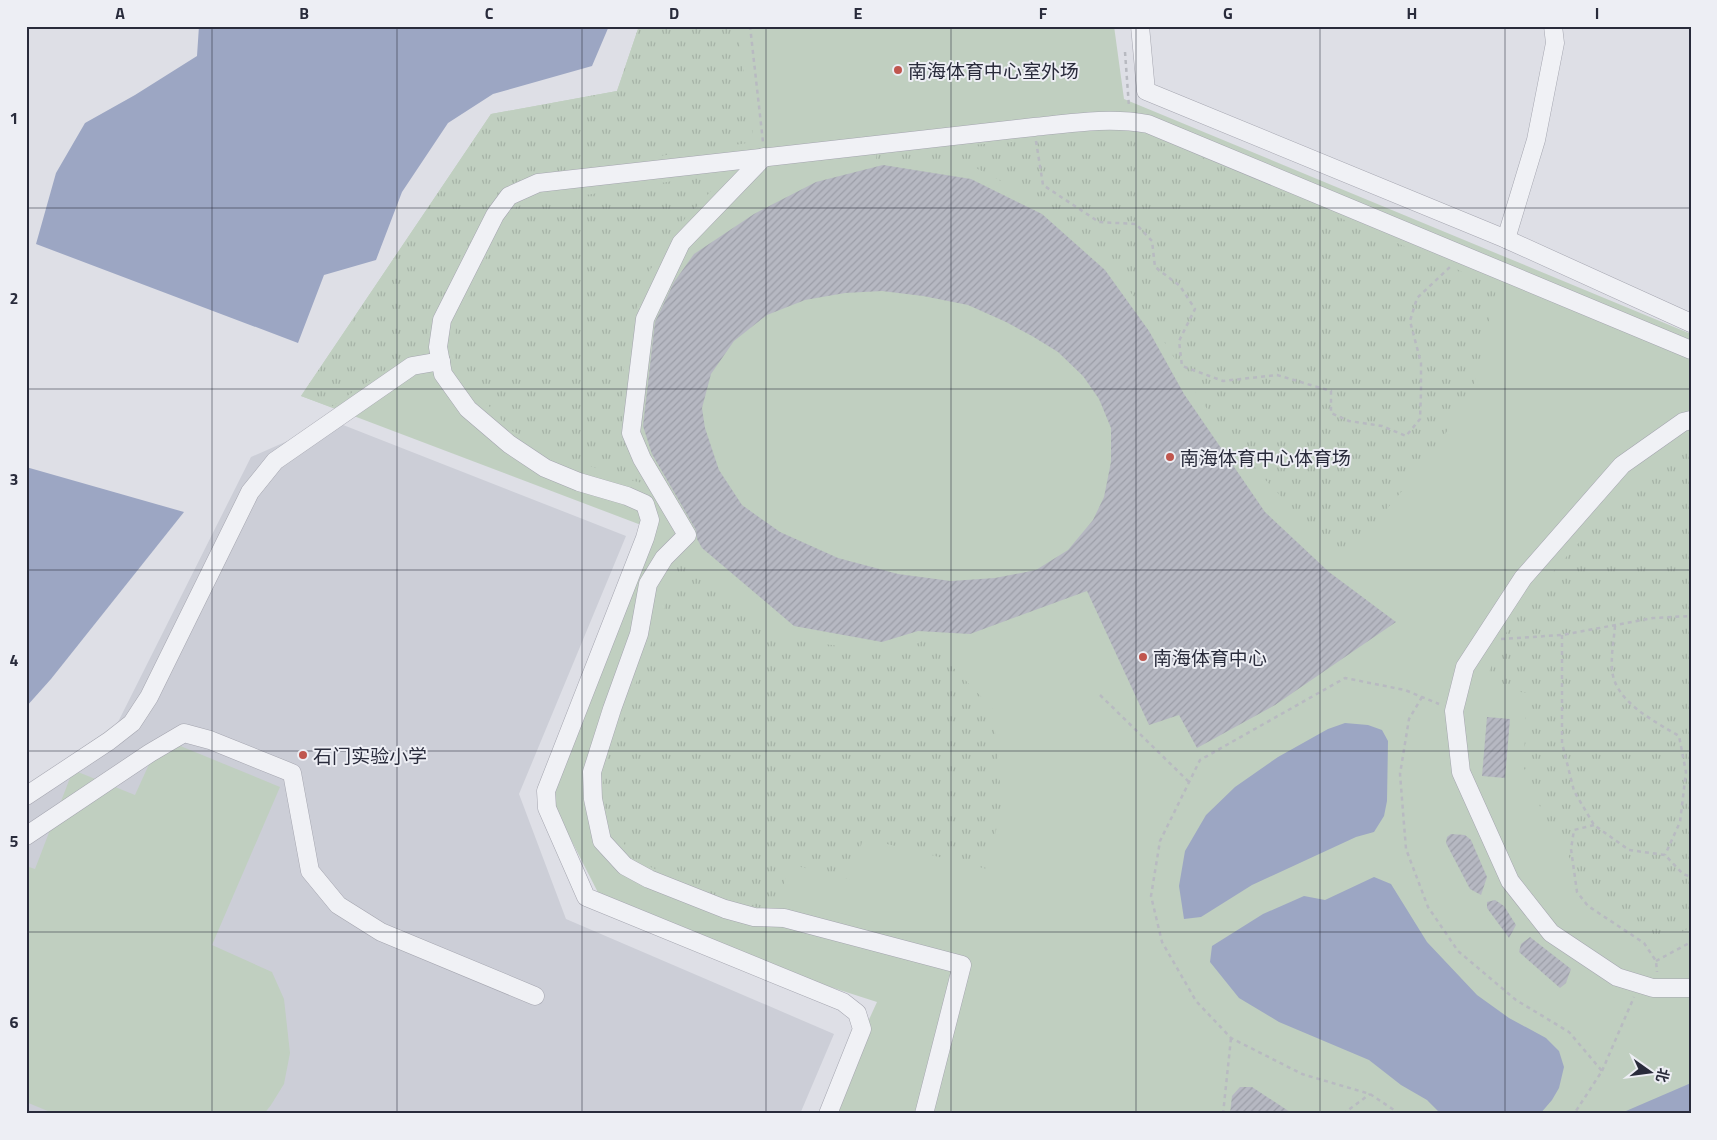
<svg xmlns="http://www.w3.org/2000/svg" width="1717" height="1140" font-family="'Titillium Web','Noto Sans SC',sans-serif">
  <defs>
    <pattern id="park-tufts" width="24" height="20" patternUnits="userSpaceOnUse" patternTransform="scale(1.25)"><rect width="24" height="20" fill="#c0cfc0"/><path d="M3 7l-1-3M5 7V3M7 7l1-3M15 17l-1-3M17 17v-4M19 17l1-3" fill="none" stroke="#a5b2a6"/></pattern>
    <pattern id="building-hatch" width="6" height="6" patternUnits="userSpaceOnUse" patternTransform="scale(1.25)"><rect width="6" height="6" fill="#b6b8c2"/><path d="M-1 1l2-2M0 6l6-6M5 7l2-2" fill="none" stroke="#9c9ea8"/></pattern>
  </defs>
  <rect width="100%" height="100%" fill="#dedfe6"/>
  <path fill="#ccced7" d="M333 421 626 536 519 794 566 919 834 1034 800 1114H26V786L117 724 251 457Z"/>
  <g fill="#c0cfc0">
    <path d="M639 26H1114L1124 99 1691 334V1114H826L877 1002 610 916 543 785 649 528 301 396 491 114 617 91Z"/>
    <path d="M161 738 280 787 212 945 272 972 284 999 290 1053 284 1084 271 1105 264 1114H55L26 1102V866L35 869 73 770 135 795Z"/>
  </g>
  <g fill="url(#park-tufts)">
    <path d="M639 26H737L754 142 532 175 512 184 490 208 421 346 331 407 301 396 491 114 617 91Z"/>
    <path d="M1134 133 1197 155 1497 287 1474 384 1435 452 1342 562 1230 442 1194 390 1150 319 1096 245 1033 198 976 168 876 159 877 152Z"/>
    <path d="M729 172 683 221 642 282 623 373V426L650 485 618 477 565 456 510 430 467 381 454 356 456 325 492 244 517 206Z"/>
    <path d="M1691 443V927L1663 941 1596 902 1543 814 1524 768 1526 693 1483 685 1513 618 1587 533 1654 463Z"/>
    <path d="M694 559 726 590 790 640 899 653 926 639 993 709 1002 805 987 869 863 838 852 880 789 864 777 911 725 901 633 859 601 804 605 765 669 595 675 567Z"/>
  </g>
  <g fill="#9ca6c3">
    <path d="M199 26H609L592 66 493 94 448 123 402 192 376 260 324 275 298 343 36 244 56 173 85 123 135 95 197 56Z"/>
    <path d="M26 467 184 512 51 679 26 707Z"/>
    <path d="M1345 723 1368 725 1382 730 1388 741 1387 801 1384 816 1374 832 1356 837 1252 885 1201 917 1184 919 1179 886 1185 851 1206 815 1235 787 1278 757 1328 729Z"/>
    <path d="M1374 877 1391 884 1427 942 1477 995 1509 1018 1546 1038 1559 1051 1564 1067 1559 1088 1552 1100 1540 1114H1441L1427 1100 1401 1085 1369 1060 1279 1022 1239 998 1210 962 1212 946 1263 914 1304 896 1325 900Z"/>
    <path d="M1691 1083V1114H1619Z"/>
  </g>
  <g fill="url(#building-hatch)" fill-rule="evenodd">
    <path d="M883 165 971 179 1042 214 1105 270 1149 331 1184 394 1265 512 1329 572 1396 622 1275 705 1197 748 1179 715 1149 725 1087 591 970 634 918 631 882 642 794 626 702 548 697 539 696 530 652 454 643 426 655 322 674 282 694 254 754 214 816 182ZM882 291 923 296 968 305 1006 322 1032 336 1058 352 1083 376 1099 399 1111 428V462L1104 497 1093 520 1068 550 1036 570 995 578 951 581 898 574 838 558 780 532 742 505 719 470 705 428 702 408 711 374 734 341 767 315 805 300 845 293Z"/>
    <path d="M1487 717 1510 719 1505 778 1482 776Z"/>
    <path d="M1451 834 1465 835 1471 840 1487 877 1481 895 1470 889 1446 843 1447 837Z"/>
    <path d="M1495 900 1504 906 1516 925 1509 938 1487 908V902Z"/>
    <path d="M1530 937 1571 969 1566 983 1560 988 1519 952 1521 944Z"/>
    <path d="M1240 1087H1252L1293 1114H1230L1232 1096Z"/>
  </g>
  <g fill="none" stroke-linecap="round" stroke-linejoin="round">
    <g stroke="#a4a5af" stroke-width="19">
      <g id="minor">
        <path d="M1140 26 1146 91 1506 239 1691 323"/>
        <path d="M764 157 681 243 645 319 631 433 642 459 687 535 664 558 648 584 639 634 612 709 592 772 593 799 602 841 625 866 649 879 725 909 754 917 784 918 962 965 924 1114"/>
        <path d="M1506 239 1536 140 1555 43 1553 26"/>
        <path d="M1691 420 1683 422 1622 465 1523 578 1465 667 1454 711 1461 772 1510 881 1551 933 1617 977 1653 988H1691"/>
        <path d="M26 796 109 741 132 723 149 697 250 492 275 461 412 366 441 361"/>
        <path d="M26 836 150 753 184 733 210 740 292 773 310 871 338 905 381 932 535 996"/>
        <path d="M828 1114 862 1029 857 1013 843 1002 586 897 547 808 546 791 645 538 650 520 645 504 627 496 579 482 545 468 509 444 468 409 443 374 438 347 442 320 495 215 509 196 538 183 1034 127C1072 123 1110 117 1148 124L1691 350"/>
      </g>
    </g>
    <g stroke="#b8bac1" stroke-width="2.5" stroke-dasharray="4 4" stroke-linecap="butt">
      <path d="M750 26 763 142"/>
      <path d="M1125 52 1129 107"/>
      <path d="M1036 141 1043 185 1099 222 1136 224 1152 241 1155 267 1180 286 1195 309 1179 341 1182 366 1223 381 1277 375 1331 391V413L1349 421 1382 426 1406 436 1420 419 1421 392V363L1410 321 1417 298 1450 267"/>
      <path d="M1615 626C1614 639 1611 654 1612 668 1613 701 1654 721 1679 736L1686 772 1680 822 1665 855"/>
      <path d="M1562 635V743L1574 791 1594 825 1629 850 1665 855 1683 874 1691 877"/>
      <path d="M1501 639 1562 635 1653 618 1691 616"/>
      <path d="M1100 695 1189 782"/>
      <path d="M1422 697 1409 719 1400 774 1406 849 1428 907 1458 951 1516 1000 1569 1032 1602 1071 1574 1114"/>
      <path d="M1594 825 1574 830 1571 849 1577 892 1588 906 1644 943 1656 961 1657 972"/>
      <path d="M1656 961 1691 942"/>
      <path d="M1602 1071 1634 997"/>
      <path d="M1223 1114 1231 1038"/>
      <path d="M1343 1114 1370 1094"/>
      <path d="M1400 1114 1370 1094 1302 1074 1231 1038 1196 1001 1162 942 1151 896 1160 841 1200 760 1345 678 1405 690 1439 704"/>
    </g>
    <use href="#minor" stroke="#f0f1f5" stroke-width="18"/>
  </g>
  <path fill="none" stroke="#292b3b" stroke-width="1" stroke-opacity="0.55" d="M212 26V1114M397 26V1114M582 26V1114M766 26V1114M951 26V1114M1136 26V1114M1320 26V1114M1505 26V1114M26 208H1691M26 389H1691M26 570H1691M26 751H1691M26 932H1691"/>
  <g fill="#c0564e" stroke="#edeef4" stroke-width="2">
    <circle cx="898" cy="70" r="5"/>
    <circle cx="1170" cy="457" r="5"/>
    <circle cx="1143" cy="657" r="5"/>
    <circle cx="303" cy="755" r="5"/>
  </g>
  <g text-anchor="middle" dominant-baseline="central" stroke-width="4" stroke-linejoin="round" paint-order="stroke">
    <g font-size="19" fill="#292b3b" stroke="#edeef4" text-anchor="start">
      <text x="908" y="70">南海体育中心室外场</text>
      <text x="1180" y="457">南海体育中心体育场</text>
      <text x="1153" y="657">南海体育中心</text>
      <text x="313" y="755">石门实验小学</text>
    </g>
  </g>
  <rect width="1717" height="1140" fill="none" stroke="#edeef4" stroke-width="55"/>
  <g transform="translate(1650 1072) rotate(104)" stroke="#edeef4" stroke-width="4" paint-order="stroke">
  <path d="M0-4L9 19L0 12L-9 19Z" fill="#292b3b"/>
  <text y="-8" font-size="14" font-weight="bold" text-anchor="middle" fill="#292b3b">北</text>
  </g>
  <rect x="28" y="28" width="1662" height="1084" fill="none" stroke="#292b3b" stroke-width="2"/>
  <g font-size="16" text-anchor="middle" font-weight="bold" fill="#292b3b">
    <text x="120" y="19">A</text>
    <text x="304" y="19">B</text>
    <text x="489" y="19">C</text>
    <text x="674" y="19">D</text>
    <text x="858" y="19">E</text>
    <text x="1043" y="19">F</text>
    <text x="1228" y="19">G</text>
    <text x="1412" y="19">H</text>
    <text x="1597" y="19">I</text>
    <text x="14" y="124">1</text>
    <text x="14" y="304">2</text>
    <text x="14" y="485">3</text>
    <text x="14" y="666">4</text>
    <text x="14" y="847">5</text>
    <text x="14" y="1028">6</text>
  </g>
</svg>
